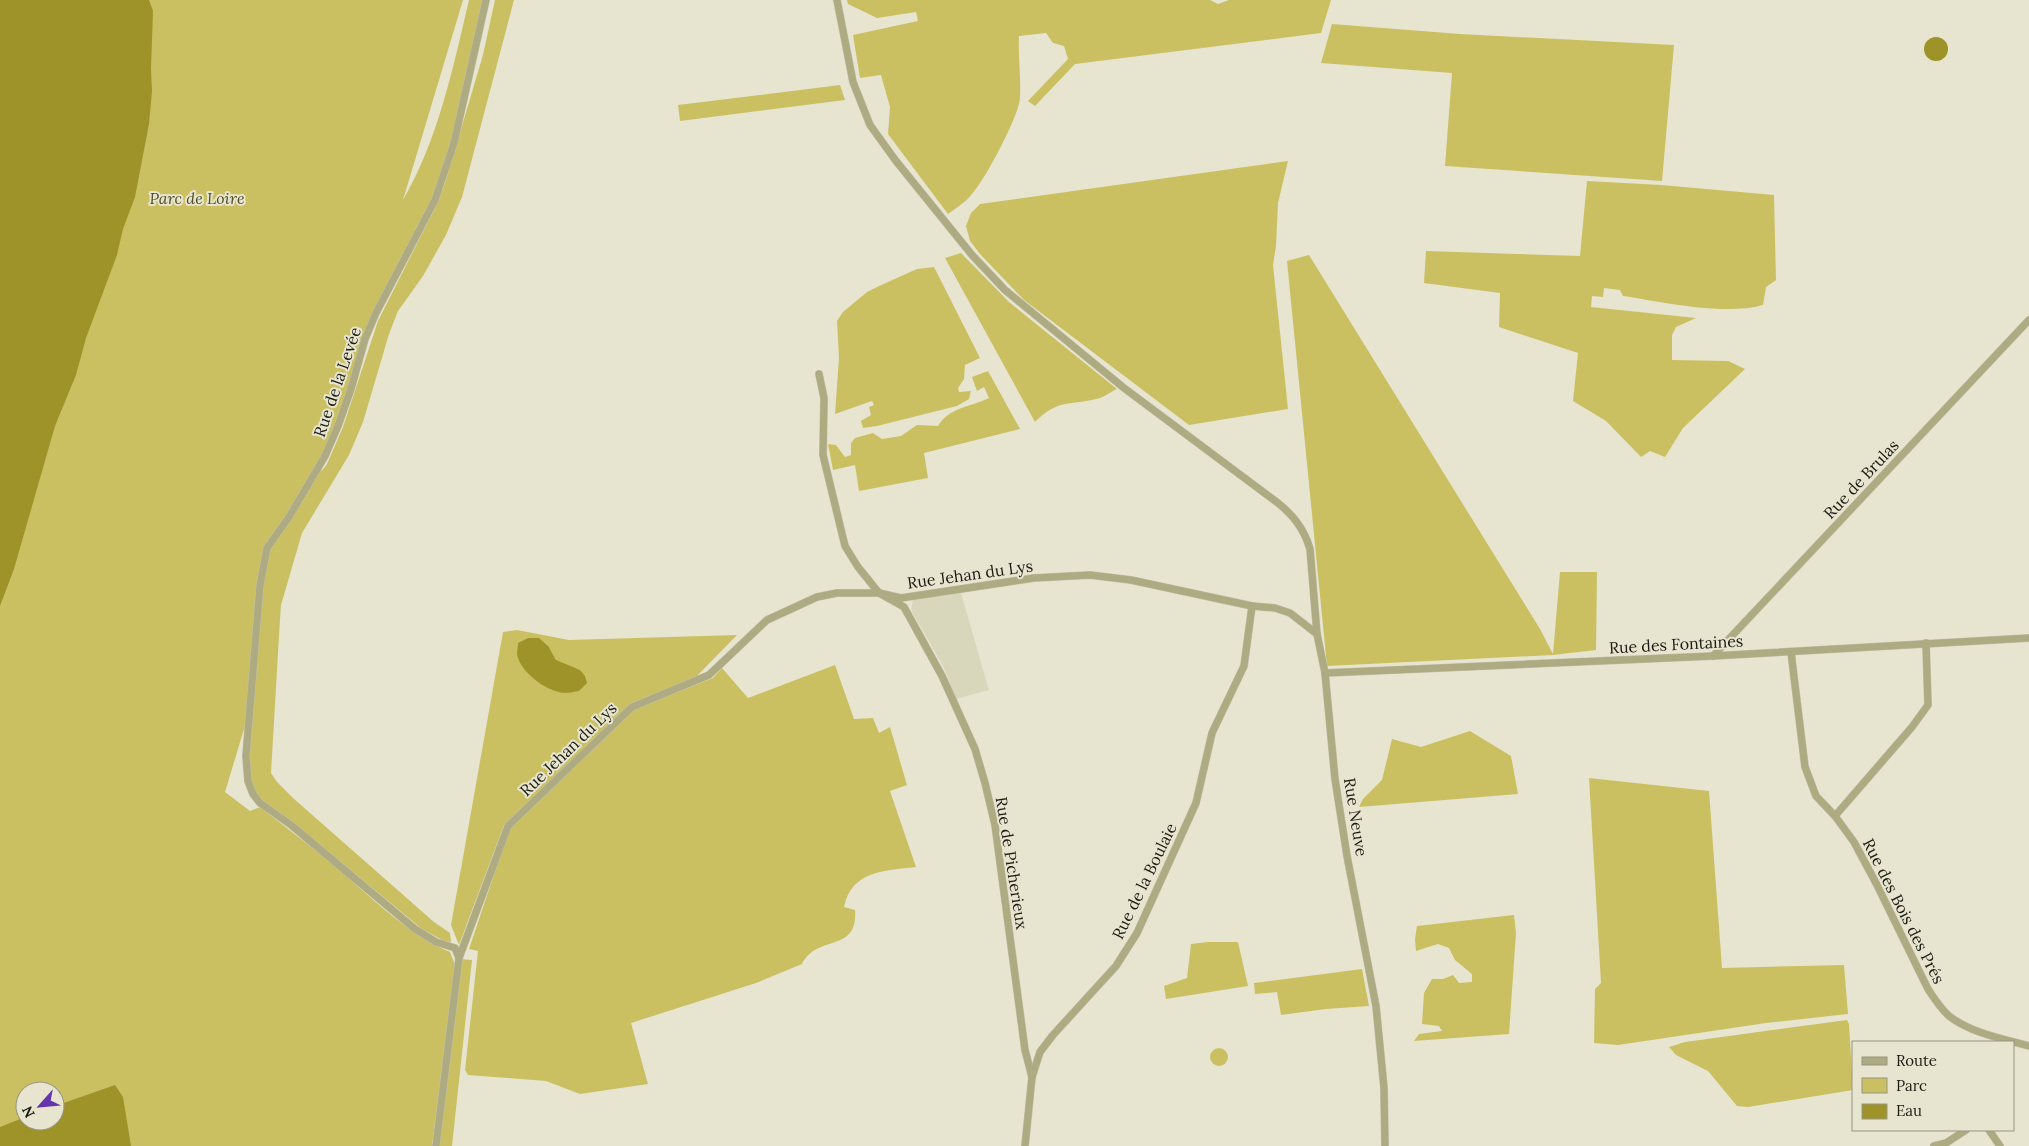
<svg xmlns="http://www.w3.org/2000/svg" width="2029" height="1146" font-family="Lora,serif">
  <rect width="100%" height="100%" fill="#e7e5cf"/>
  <path fill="#d9d7bb" d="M961 593 989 690 956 699 943 666 911 610 913 600Z"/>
  <g fill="#cac062" fill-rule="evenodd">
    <path d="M0 0H463L403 200C438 140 453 68 469 0H484L452 143 427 212 374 310 321 472 327 464 343 427 378 321 436 206 445 183 483 55 495 0H514L462 197 446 235 423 276 398 311 389 334 363 422 349 455 302 533 281 605 280 619 271 773 277 782 293 798 434 922 450 933 451 942 444 941 422 929 290 820C278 812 265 805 257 793 242 770 252 723 254 696L225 792 250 811 260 807C285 827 311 846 336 867 372 898 406 933 450 952L454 962V974L432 1146H0ZM25 1091H55V1121H25Z"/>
    <path d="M847 0H1210L1218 4 1229 0H1331L1321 33 1075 64 1035 106 1028 101 1068 59 1064 46 1053 43 1046 33 1019 36C1018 56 1021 77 1020 98 1019 116 985 180 972 194 966 202 956 208 948 214L888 134 890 107 881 75 860 78 853 35 918 21 916 12 877 18 848 4Z"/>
    <path d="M1332 24 1460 34 1674 45 1662 181 1445 166 1452 73 1321 63Z"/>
    <path d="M840 85 845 100 680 121 678 105Z"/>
    <path d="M1288 161 1278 203 1276 246 1273 265 1288 409 1189 425 1024 300 980 254 970 241 966 226 971 213 980 204Z"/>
    <path d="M1587 181 1661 185 1774 195 1776 280 1766 287 1763 305C1724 316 1663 302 1623 296L1620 290 1604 288 1603 297 1592 296 1591 307 1696 318 1676 327 1672 335V360L1728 361 1745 369 1683 428 1665 457 1650 451 1641 457 1606 421 1573 401 1578 353 1499 327 1500 293 1424 283 1426 251 1580 256Z"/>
    <path d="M961 253 1009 302 1117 389C1110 392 1103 398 1096 399 1067 406 1058 399 1035 422L945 258Z"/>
    <path d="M1309 255 1540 629 1553 654 1560 572H1597L1596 650 1553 655 1327 666 1287 261Z"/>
    <path d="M934 267 980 358 965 365 964 379 958 388 959 392 971 391 969 399 957 406 877 426 863 428 861 421 871 415 869 407 874 405 872 401 835 414 839 358 837 321 843 312 867 292 879 286 917 269Z"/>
    <path d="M988 371 1020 429 924 453 928 478 859 491 855 465 833 470 828 444 836 445 845 457 851 455V443L855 438 873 433 882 439 901 436 917 425 938 426C949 407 971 407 989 398L984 387 977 391 972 377Z"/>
    <path d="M517 630 569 640 737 635 696 677 632 704 504 825 459 945 451 925 503 632ZM549 647 556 660 522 667Z"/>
    <path d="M835 665 854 719 873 718 879 733 890 727 907 785 890 791 916 867C884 871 852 870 844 907L855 910C858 954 818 933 802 964L756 983 631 1023 648 1084 580 1094 546 1081 468 1075 465 1070 478 951 469 949 509 830 627 714 635 709 713 678 722 668 748 698Z"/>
    <path d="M1470 731 1511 756 1518 794 1359 807 1363 799 1382 780 1392 739 1421 747Z"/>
    <path d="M1589 778 1709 791 1722 968 1844 965 1848 1014 1766 1023 1618 1045 1594 1043 1595 989 1601 983Z"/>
    <path d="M1514 915 1516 933 1509 1034 1414 1041 1419 1034 1442 1031 1439 1026 1422 1024 1424 993 1432 979H1443L1453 975 1459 983 1472 982V974L1455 960 1449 948 1438 944 1416 951 1415 939 1417 926Z"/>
    <path d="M1208 942H1238L1248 986 1166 999 1164 986 1187 978 1191 944Z"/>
    <path d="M461 959 472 960 452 1146H439Z"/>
    <path d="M1362 969 1369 1006 1326 1009 1281 1015 1277 992 1255 994 1254 983Z"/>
    <path d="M1847 1020 1849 1024 1853 1090 1748 1107 1737 1106 1708 1071 1676 1055 1669 1047 1685 1042Z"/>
    <circle cx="1219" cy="1057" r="9"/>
  </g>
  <g fill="#9e9329">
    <path d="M0 0H149L153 11 151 69 152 91 149 124 135 197 123 229 117 255 86 338 76 375 55 426 14 569 0 606Z"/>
    <circle cx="1936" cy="49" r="12"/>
    <path d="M528 638H539L549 647 556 660 580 670 585 676 587 683 579 691C573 692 565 694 559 692 544 689 523 673 518 658 516 654 518 648 518 643Z"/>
    <path d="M115 1085 123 1097 131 1146H0V1127L25 1117V1121H55V1106Z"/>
  </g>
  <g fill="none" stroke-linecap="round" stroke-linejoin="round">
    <g stroke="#c2c1ad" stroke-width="8">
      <g id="minor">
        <path d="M837 0 853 82 870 125 896 161 972 255 1005 290 1124 388 1278 503C1294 516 1304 529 1310 549L1317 634 1325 673 1335 779 1347 856 1376 1006 1384 1088 1385 1146"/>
        <path d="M819 374 824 398 823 455 845 546 858 567 879 593 904 607 942 676 975 749 985 783 995 825 1025 1050 1032 1077"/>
        <path d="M1791 652 1805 767 1816 796 1835 816 1854 842 1876 883 1928 989C1934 998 1940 1008 1949 1016 1971 1033 2003 1039 2029 1046"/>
        <path d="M1713 656 2029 320"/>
        <path d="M1325 673 1713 656 2029 638"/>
        <path d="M1835 816 1912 727 1928 705 1926 643"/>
        <path d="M459 958 508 826 632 707 709 675 767 620 817 597 837 593H879L901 598 1034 578 1090 575 1131 580 1252 606 1275 608 1290 613 1317 634"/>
        <path d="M1989 1130 2000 1146"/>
        <path d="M436 1146 459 958 455 948 436 942 415 929 291 825 260 803 253 794 248 781 246 756 260 585 267 548 289 517 325 456 338 426 351 389 365 339 376 313 435 200 454 143 486 0"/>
        <path d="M1025 1146 1032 1077 1040 1052 1053 1035 1116 966 1137 933 1196 803 1212 733 1244 666 1252 606"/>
        <path d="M1934 1146 1946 1143 1966 1130"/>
      </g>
    </g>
    <use href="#minor" stroke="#aeab82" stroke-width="7"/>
  </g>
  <g text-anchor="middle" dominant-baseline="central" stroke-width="4" stroke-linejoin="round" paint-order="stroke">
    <g font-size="16" font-style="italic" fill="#524e24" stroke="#e7e5cf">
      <text x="197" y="198">Parc de Loire</text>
    </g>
    <g font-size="16" fill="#1c1c14" stroke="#e7e5cf">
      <text transform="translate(337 382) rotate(-71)">Rue de la Levée</text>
      <text transform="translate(1861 479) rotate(-47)">Rue de Brulas</text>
      <text transform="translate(970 574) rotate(-8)">Rue Jehan du Lys</text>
      <text transform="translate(1676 644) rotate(-3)">Rue des Fontaines</text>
      <text transform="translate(568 749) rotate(-44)">Rue Jehan du Lys</text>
      <text transform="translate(1356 817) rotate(81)">Rue Neuve</text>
      <text transform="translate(1012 863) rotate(81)">Rue de Picherieux</text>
      <text transform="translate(1144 881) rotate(-64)">Rue de la Boulaie</text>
      <text transform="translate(1904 911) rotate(63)">Rue des Bois des Prés</text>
    </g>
  </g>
  <rect x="1852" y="1041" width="162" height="90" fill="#e7e5cf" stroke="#969584"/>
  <rect x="1862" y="1057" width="25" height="8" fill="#aeab82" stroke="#969584"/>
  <text x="1896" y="1066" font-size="15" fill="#1c1c14">Route</text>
  <rect x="1862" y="1078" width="25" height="15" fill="#cac062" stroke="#969584"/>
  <text x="1896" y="1091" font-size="15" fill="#1c1c14">Parc</text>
  <rect x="1862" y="1104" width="25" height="15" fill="#9e9329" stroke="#969584"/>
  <text x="1896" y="1116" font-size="15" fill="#1c1c14">Eau</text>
  <g transform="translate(40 1106) rotate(243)"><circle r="24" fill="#e7e5cf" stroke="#969584"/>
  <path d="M0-4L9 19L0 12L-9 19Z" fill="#6435ad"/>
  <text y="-8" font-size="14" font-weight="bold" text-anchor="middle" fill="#1c1c14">N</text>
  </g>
</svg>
